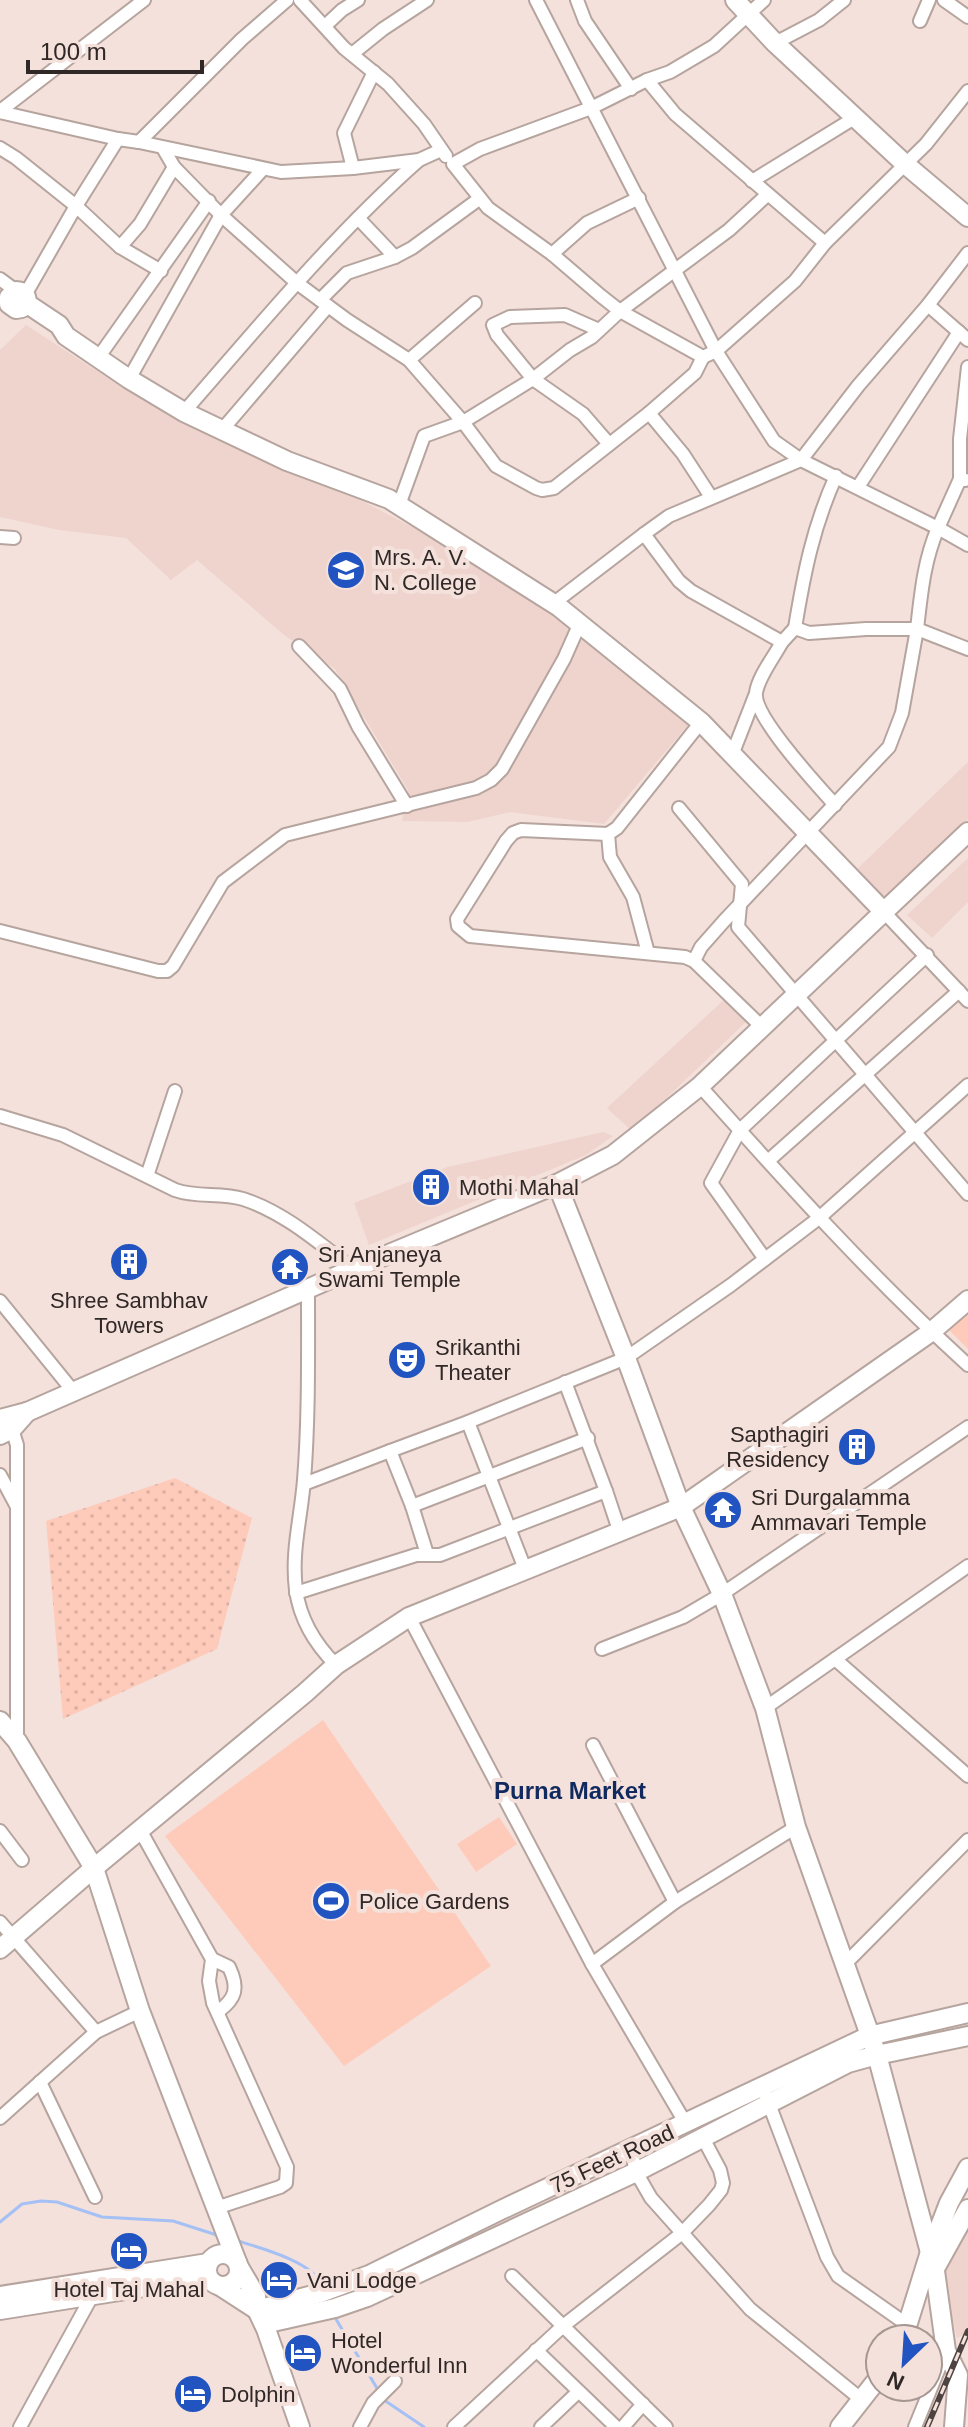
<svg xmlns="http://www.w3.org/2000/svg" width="968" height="2427" font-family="Helvetica,sans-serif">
  <defs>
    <pattern id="grass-dots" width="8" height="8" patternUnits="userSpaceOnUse" patternTransform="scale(2)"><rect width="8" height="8" fill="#fecbbb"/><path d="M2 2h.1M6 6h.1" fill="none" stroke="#daaea1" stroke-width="1.8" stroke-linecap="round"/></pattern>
  </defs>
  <rect width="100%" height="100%" fill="#f4e1db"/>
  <g fill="#efd4cd">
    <path d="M26 325 120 386 215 439 275 467 349 494 414 528 514 587 586 640 688 725 604 824 510 812 468 822 402 821 408 790 335 669 284 635 197 560 171 580 126 538 59 530 0 517V350Z"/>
    <path d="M968 762V819L882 902 852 874Z"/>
    <path d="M968 858V902L932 938 907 915Z"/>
    <path d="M727 997 750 1018 632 1131 607 1108Z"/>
    <path d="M603 1132 613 1136 586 1155 369 1245 354 1203 448 1167Z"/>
    <path d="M968 2228V2333L957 2338 946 2294V2267Z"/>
  </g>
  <path fill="url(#grass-dots)" d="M175 1478 252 1518 217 1649 63 1719 46 1521Z"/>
  <g fill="#fecbbb">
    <path d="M968 1311V1349L948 1329Z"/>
    <path d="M323 1720 491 1966 344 2066 165 1836Z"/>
    <path d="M499 1817 517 1844 476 1872 457 1844Z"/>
  </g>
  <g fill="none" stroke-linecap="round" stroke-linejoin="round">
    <g stroke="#a4c0f4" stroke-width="3">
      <path d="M0 2222 22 2204 41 2201 57 2202 102 2217 173 2221 220 2236"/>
      <path d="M235 2240C257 2247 315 2262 321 2285"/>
      <path d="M333 2314 378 2390"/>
      <path d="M384 2400 424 2427"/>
    </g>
    <g stroke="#b6a49e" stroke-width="16">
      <g id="street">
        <path d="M300 0 344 48 388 84 424 124 446 156"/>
        <path d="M536 0 716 351 795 281 825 243 926 144 968 91"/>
        <path d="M577 0 585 21 631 89"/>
        <path d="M764 0 714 46 670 72 647 80 591 108 480 149 453 164 488 208 552 254 601 296 620 311 703 357 716 351 774 441 801 460 938 528C924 560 921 594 917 629L968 649"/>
        <path d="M944 0 968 17"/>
        <path d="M920 21 929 0"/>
        <path d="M325 26 342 10 358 0"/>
        <path d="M775 43 819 20 844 0"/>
        <path d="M352 54 383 29 427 0"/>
        <path d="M647 80 675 114 825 243"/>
        <path d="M0 111 144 0"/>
        <path d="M0 112 118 139 139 142 242 39 287 0"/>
        <path d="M139 142 281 172 353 168 419 160 441 150"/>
        <path d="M0 148 16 158 76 206 118 139"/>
        <path d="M163 148 174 167 221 215 297 283 347 320 409 360 463 422 496 466 536 488 542 490 554 488 649 413 695 373 703 357"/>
        <path d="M353 168 344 133 374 72"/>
        <path d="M752 181 856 117"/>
        <path d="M358 218 395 257"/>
        <path d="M120 247 161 271"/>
        <path d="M552 254 587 223 639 198"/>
        <path d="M0 279 16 291"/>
        <path d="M25 295 76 206 120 247 140 224 174 167"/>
        <path d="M320 300 347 273 395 257 412 248 479 199"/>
        <path d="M928 305 968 340"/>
        <path d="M98 358 209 201"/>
        <path d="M409 360 475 303"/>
        <path d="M129 379 221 215 262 170"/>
        <path d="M184 412C260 325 333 236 419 160"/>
        <path d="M649 413 683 454 711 497"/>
        <path d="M222 430 328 306"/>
        <path d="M609 444 583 414 533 379 570 350 592 337 620 311 729 230 767 195"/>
        <path d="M960 479V439L968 367"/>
        <path d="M965 480 960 479 938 528 968 545"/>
        <path d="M858 487 959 332"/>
        <path d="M399 505 424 436 463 422 533 379 497 335 493 325 510 317 565 315 599 330"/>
        <path d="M0 537 14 538"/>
        <path d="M554 603 644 534"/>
        <path d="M795 628 782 642 691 591 679 581 644 534 669 516 801 460 858 386 928 305 968 253"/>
        <path d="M782 642C774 657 758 677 756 693 753 716 818 786 835 805"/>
        <path d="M299 646 340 689 358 726 407 806"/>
        <path d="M701 722 617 828 608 834 521 830 513 833 506 841 457 919 458 926 470 936 685 957 694 961 762 1027"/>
        <path d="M732 755 755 696"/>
        <path d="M679 808 742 884 738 927 968 1194"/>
        <path d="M608 834 610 857 633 897 648 953"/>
        <path d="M884 912 968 1001"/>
        <path d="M0 931 158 971H167L173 966 223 882 285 835 476 788 491 780 502 769 564 659 580 623"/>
        <path d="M694 961 701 947 724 921 889 747 902 713 917 629H866L809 633 795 628C804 573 813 527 836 476"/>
        <path d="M700 1086C786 1182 872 1278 968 1365"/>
        <path d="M0 1116 63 1135 175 1190C197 1198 221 1192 243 1199 284 1212 319 1243 353 1269"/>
        <path d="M768 1161 959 991"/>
        <path d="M147 1176 175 1091"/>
        <path d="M765 1259 711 1183 740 1130 927 955"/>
        <path d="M308 1289C308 1353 309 1417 304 1480 301 1518 291 1552 296 1590 300 1619 316 1645 336 1665"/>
        <path d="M0 1301 73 1391"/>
        <path d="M565 1382 606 1491"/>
        <path d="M468 1422 525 1569"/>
        <path d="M11 1426 17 1445V1741"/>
        <path d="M390 1451 468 1422 626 1358 731 1285 819 1218 968 1085"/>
        <path d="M0 1475 16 1505"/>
        <path d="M304 1484 390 1451 412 1506 427 1554"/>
        <path d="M412 1506 588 1438"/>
        <path d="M296 1593 416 1555H440L606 1491 620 1533"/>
        <path d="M409 1617 592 1964 686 2124"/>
        <path d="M602 1649 683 1617 722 1594 968 1427"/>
        <path d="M835 1659 968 1776"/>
        <path d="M765 1708 968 1566"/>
        <path d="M593 1745 675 1902"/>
        <path d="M140 1830 212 1959 209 1981 213 2003 287 2167 286 2183 280 2187 216 2208"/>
        <path d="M0 1831 22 1860"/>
        <path d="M0 1922 96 2032"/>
        <path d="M212 1959 229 1967C239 1988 236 1998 219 2011"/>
        <path d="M592 1964 675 1902 796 1827"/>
        <path d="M845 1964 968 1840"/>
        <path d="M40 2082 95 2197"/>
        <path d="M766 2096 827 2257 838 2276 909 2326"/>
        <path d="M0 2118 96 2032 140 2011"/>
        <path d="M631 2149 636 2172 651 2198 750 2309 862 2400"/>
        <path d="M512 2276 666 2427"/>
        <path d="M536 2350 616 2427"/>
        <path d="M20 2427 92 2296"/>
        <path d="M360 2427 373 2403 395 2381"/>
        <path d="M454 2427 563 2326 681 2234 709 2205 721 2190 723 2183 720 2170 703 2138"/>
        <path d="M541 2427 578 2392"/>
        <path d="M623 2427 643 2404"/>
        <path d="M915 2427 946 2351"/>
      </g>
    </g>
    <g stroke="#b6a49e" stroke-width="22">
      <g id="secondary">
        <path d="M735 0 775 43 905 164 968 217"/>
        <path d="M26 303 22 308 16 309 9 304V297L16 291C23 291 28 296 26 303L59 325 66 336 129 379 184 412 287 461 389 499 559 607 701 722 884 912"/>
        <path d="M557 1184 626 1358 681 1507 722 1594 765 1708 796 1827 877 2055 935 2271 946 2351 958 2375 954 2427"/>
        <path d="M0 1419 27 1412 353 1269 557 1184 613 1155 700 1086 968 832"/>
        <path d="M0 1435 12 1429 27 1412"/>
        <path d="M0 1721 17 1741 94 1868 140 2011 237 2262"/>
        <path d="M0 1949 94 1868 305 1693 336 1665 409 1617 681 1507 931 1332 968 1300"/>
        <circle cx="223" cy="2270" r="16"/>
        <path d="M239 2267 256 2296 257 2310 266 2329 300 2427"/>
        <path d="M932 2274 968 2209"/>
        <path d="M220 2286 257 2310"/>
        <path d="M0 2296 208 2263"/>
        <path d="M0 2310 208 2277"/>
        <path d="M257 2310 320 2293 369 2275 501 2210 869 2036 968 2013"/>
        <path d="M264 2324 335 2308 367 2297 636 2172 848 2063 877 2055 968 2036"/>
        <path d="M903 2339 930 2252 949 2203 968 2168"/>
        <path d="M840 2427 880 2376"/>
      </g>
    </g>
    <use href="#street" stroke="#fff" stroke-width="12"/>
    <use href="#secondary" stroke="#fff" stroke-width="18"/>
    <g stroke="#4e4441" stroke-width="6">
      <path id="rail" d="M927 2427 968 2331"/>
    </g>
    <use href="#rail" stroke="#f4e1db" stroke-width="3" stroke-dasharray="9" stroke-linecap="butt"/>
  </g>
  <defs>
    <g id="university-disc" transform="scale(2)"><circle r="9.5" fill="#2154c1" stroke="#f4e1db"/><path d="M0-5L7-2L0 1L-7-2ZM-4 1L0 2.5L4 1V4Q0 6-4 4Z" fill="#fff"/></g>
    <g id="building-disc" transform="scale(2)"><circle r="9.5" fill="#2154c1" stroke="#f4e1db"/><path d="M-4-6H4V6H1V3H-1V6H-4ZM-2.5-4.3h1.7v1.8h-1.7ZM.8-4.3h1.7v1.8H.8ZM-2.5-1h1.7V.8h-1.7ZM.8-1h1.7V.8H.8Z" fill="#fff"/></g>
    <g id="temple-disc" transform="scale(2)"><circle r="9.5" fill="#2154c1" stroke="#f4e1db"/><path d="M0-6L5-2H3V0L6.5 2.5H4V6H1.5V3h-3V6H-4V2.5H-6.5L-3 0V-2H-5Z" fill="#fff"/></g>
    <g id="theatre-disc" transform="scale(2)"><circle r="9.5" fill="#2154c1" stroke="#f4e1db"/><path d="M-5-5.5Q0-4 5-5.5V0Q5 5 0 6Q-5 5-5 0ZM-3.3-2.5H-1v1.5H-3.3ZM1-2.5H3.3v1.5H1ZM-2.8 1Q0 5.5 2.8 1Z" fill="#fff"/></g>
    <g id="stadium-disc" transform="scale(2)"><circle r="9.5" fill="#2154c1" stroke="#f4e1db"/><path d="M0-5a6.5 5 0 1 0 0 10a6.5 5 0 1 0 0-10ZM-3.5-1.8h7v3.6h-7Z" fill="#fff"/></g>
    <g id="hotel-disc" transform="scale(2)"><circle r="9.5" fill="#2154c1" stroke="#f4e1db"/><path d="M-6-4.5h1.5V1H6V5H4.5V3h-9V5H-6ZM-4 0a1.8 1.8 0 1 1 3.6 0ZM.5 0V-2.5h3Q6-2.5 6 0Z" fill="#fff"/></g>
  </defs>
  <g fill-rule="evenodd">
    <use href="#university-disc" x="346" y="570"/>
    <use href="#building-disc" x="431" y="1187"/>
    <use href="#building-disc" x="129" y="1262"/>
    <use href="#temple-disc" x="290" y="1267"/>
    <use href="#theatre-disc" x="407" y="1360"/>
    <use href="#building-disc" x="857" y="1447"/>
    <use href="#temple-disc" x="723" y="1510"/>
    <use href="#stadium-disc" x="331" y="1901"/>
    <use href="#hotel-disc" x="129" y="2251"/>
    <use href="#hotel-disc" x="279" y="2280"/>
    <use href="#hotel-disc" x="303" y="2353"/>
    <use href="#hotel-disc" x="193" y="2394"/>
  </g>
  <g text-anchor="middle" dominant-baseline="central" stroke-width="8" stroke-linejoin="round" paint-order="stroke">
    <g font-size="22" fill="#302826" stroke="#f4e1db" text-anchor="start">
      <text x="374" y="557">Mrs. A. V.<tspan x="374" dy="25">N. College</tspan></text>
      <text x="459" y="1187">Mothi Mahal</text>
      <text x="318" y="1254">Sri Anjaneya<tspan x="318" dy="25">Swami Temple</tspan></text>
      <text x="129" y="1300" text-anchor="middle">Shree Sambhav<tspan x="129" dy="25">Towers</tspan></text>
      <text x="435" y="1347">Srikanthi<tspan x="435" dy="25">Theater</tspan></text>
      <text x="829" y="1434" text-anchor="end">Sapthagiri<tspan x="829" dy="25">Residency</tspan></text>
      <text x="751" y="1497">Sri Durgalamma<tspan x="751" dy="25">Ammavari Temple</tspan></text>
      <text x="359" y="1901">Police Gardens</text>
      <text x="307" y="2280">Vani Lodge</text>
      <text x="129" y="2289" text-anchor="middle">Hotel Taj Mahal</text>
      <text x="331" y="2340">Hotel<tspan x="331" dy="25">Wonderful Inn</tspan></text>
      <text x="221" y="2394">Dolphin</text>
    </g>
    <g font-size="22" fill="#302826" stroke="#f4e1db">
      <text transform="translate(612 2159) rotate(-25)">75 Feet Road</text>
    </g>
    <g font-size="24" font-weight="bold" fill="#10295f" stroke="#f4e1db">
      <text x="570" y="1790">Purna Market</text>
    </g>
  </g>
  <g transform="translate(904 2363) rotate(205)"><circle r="38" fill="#f4e1db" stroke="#a69793" stroke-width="2"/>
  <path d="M0-6L14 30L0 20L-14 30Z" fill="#2154c1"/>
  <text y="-12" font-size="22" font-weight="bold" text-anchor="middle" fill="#302826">N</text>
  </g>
  <path d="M28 60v12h174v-12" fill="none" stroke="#302826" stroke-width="4"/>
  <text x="40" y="60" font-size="24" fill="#302826" stroke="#f4e1db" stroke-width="6" paint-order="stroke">100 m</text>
</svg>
